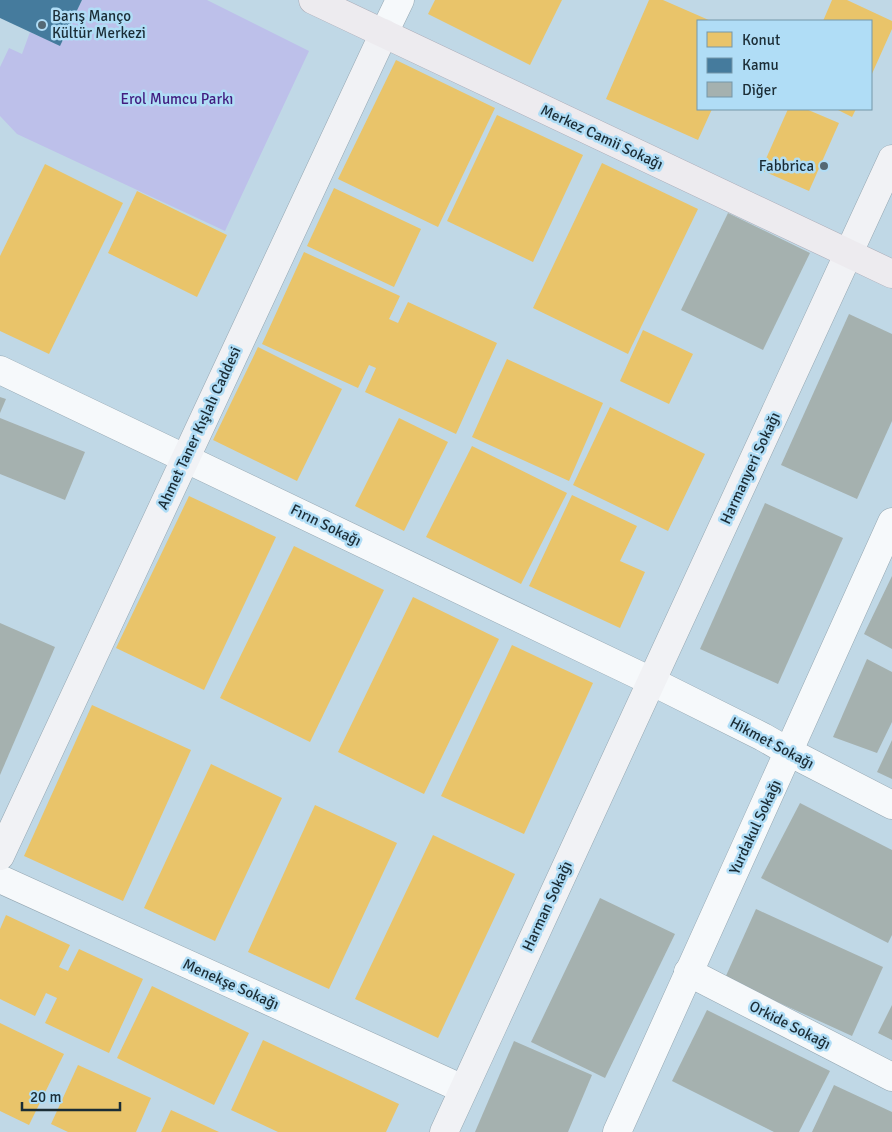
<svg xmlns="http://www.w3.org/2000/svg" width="892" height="1132" font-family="Signika,sans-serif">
  <rect width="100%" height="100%" fill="#c0d8e6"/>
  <path fill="#bdc0ea" d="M82 0H207L309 51 225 231 17 134 0 116V67L9 48 22 54 30 32 60 45Z"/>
  <g fill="#e9c46a">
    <path d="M435 0H562L530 65 428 14Z"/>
    <path d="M649 0H663L711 21H698V109H712L698 140 606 99Z"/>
    <path d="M832 0H847L892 21V29L871 76V21H823Z"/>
    <path d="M396 60 495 108 438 227 338 179Z"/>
    <path d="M788 109H806L839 123 809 191 761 170Z"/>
    <path d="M836 109H856L852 117Z"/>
    <path d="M497 115 583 155 533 262 447 221Z"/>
    <path d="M602 163 698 209 628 354 533 308Z"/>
    <path d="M45 164 123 203 49 354 0 331V256Z"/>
    <path d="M334 188 421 229 394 287 307 246Z"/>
    <path d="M137 191 227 235 197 297 108 253Z"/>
    <path d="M304 252 400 296 389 319 398 323 408 302 497 343 456 434 365 392 376 368 369 365 358 388 262 344Z"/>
    <path d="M643 330 693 354 669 404 620 381Z"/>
    <path d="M258 347 342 389 297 481 213 440Z"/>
    <path d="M507 359 603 403 569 481 472 437Z"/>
    <path d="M610 407 705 454 668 531 573 485Z"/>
    <path d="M399 418 448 442 404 531 355 506Z"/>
    <path d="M472 446 567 493 521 584 426 537Z"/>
    <path d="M572 495 637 526 620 561 645 572 620 628 529 586Z"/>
    <path d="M189 496 276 537 204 690 116 648Z"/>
    <path d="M294 546 384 590 310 742 220 698Z"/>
    <path d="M413 597 499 639 424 794 338 752Z"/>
    <path d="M512 645 593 683 524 834 441 796Z"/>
    <path d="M92 705 191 750 123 901 24 856Z"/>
    <path d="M211 764 282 798 215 941 144 908Z"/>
    <path d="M315 805 397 843 329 989 248 952Z"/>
    <path d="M433 835 515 874 438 1038 355 999Z"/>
    <path d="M6 915 70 945 59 967 68 971 79 949 143 979 109 1053 45 1023 57 998 46 993 35 1016 0 999V929Z"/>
    <path d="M152 986 249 1033 214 1105 117 1058Z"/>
    <path d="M0 1023 64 1054 29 1125 0 1111Z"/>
    <path d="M263 1040 399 1104 386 1132H278L231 1110Z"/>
    <path d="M78 1065 151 1098 136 1132H68L51 1124Z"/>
    <path d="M171 1110 219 1132H161Z"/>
  </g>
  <path fill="#457b9d" d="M0 0H82L60 46 0 18Z"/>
  <g fill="#a5b1af">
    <path d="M728 213 810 253 763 350 681 310Z"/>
    <path d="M849 314 892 334V421L857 499 781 465Z"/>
    <path d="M0 397 6 399 0 413Z"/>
    <path d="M0 418 85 452 65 500 0 474Z"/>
    <path d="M765 503 843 538 778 684 700 649Z"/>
    <path d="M892 576V649L864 634Z"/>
    <path d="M0 623 55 647 0 775Z"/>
    <path d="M867 659 892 672V722L877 753 833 737Z"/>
    <path d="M892 740V779L877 772Z"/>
    <path d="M800 803 892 850V935L888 943 761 878Z"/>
    <path d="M600 898 675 934 605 1078 531 1042Z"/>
    <path d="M756 909 883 967 852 1036 725 978Z"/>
    <path d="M892 1005V1040L878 1033Z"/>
    <path d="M707 1010 830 1071 799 1132H774L672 1081Z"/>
    <path d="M514 1041 592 1075 568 1132H475Z"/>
    <path d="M834 1085 892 1112V1132H812Z"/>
  </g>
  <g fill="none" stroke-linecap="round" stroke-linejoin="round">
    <g stroke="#95a7b2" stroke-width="29">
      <g id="street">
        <path d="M384 33 400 0"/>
        <path d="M0 370 651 681 763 737 789 752 892 805"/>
        <path d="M0 879 463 1089"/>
        <path d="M688 972 892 1077"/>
        <path d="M617 1132 892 522"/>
      </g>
    </g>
    <g stroke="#95a7b2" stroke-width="29">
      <g id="secondary">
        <path d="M0 856 384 33"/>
        <path d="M444 1132 892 159"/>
      </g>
    </g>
    <g stroke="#aaabb7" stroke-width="29">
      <path id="primary" d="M313 0 892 274"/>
    </g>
    <use href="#street" stroke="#f6f9fb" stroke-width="28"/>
    <use href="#secondary" stroke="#f1f2f5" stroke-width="28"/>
    <use href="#primary" stroke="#edebef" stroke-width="28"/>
  </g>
  <g fill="#556974" stroke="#b0ddf6" stroke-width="2">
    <circle cx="42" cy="25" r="5"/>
    <circle cx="824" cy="166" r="5"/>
  </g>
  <g text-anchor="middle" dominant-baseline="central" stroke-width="5" stroke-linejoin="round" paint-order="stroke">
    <g font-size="15" fill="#1b2d36" stroke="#b0ddf6" text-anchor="start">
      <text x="52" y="16">Barış Manço<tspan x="52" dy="17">Kültür Merkezi</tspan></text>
      <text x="814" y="166" text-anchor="end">Fabbrica</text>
    </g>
    <g font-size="15" fill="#411c7f" stroke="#b0ddf6">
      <text x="177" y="99">Erol Mumcu Parkı</text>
    </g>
    <g font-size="15" fill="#1b2d36" stroke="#b0ddf6">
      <text transform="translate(602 137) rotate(25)">Merkez Camii Sokağı</text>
      <text transform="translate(199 428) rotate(-65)">Ahmet Taner Kışlalı Caddesi</text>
      <text transform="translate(750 468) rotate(-65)">Harmanyeri Sokağı</text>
      <text transform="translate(326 525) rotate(26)">Fırın Sokağı</text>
      <text transform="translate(772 743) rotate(28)">Hikmet Sokağı</text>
      <text transform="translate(755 827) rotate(-65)">Yurdakul Sokağı</text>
      <text transform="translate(547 906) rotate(-65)">Harman Sokağı</text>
      <text transform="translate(231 984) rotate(24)">Menekşe Sokağı</text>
      <text transform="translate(790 1025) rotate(27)">Orkide Sokağı</text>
    </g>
  </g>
  <rect x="697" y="20" width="175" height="90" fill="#b0ddf6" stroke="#7497a9"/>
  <rect x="707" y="32" width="25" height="15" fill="#e9c46a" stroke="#7497a9"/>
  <text x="742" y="45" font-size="15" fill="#1b2d36">Konut</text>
  <rect x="707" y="58" width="25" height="15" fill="#457b9d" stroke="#7497a9"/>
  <text x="742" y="70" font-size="15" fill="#1b2d36">Kamu</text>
  <rect x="707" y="82" width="25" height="15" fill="#a5b1af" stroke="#7497a9"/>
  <text x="742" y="95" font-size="15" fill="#1b2d36">Diğer</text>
  <path d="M22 1102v8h98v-8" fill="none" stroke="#1b2d36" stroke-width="2.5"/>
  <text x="30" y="1102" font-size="15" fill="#1b2d36" stroke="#b0ddf6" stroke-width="4" paint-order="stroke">20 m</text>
</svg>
